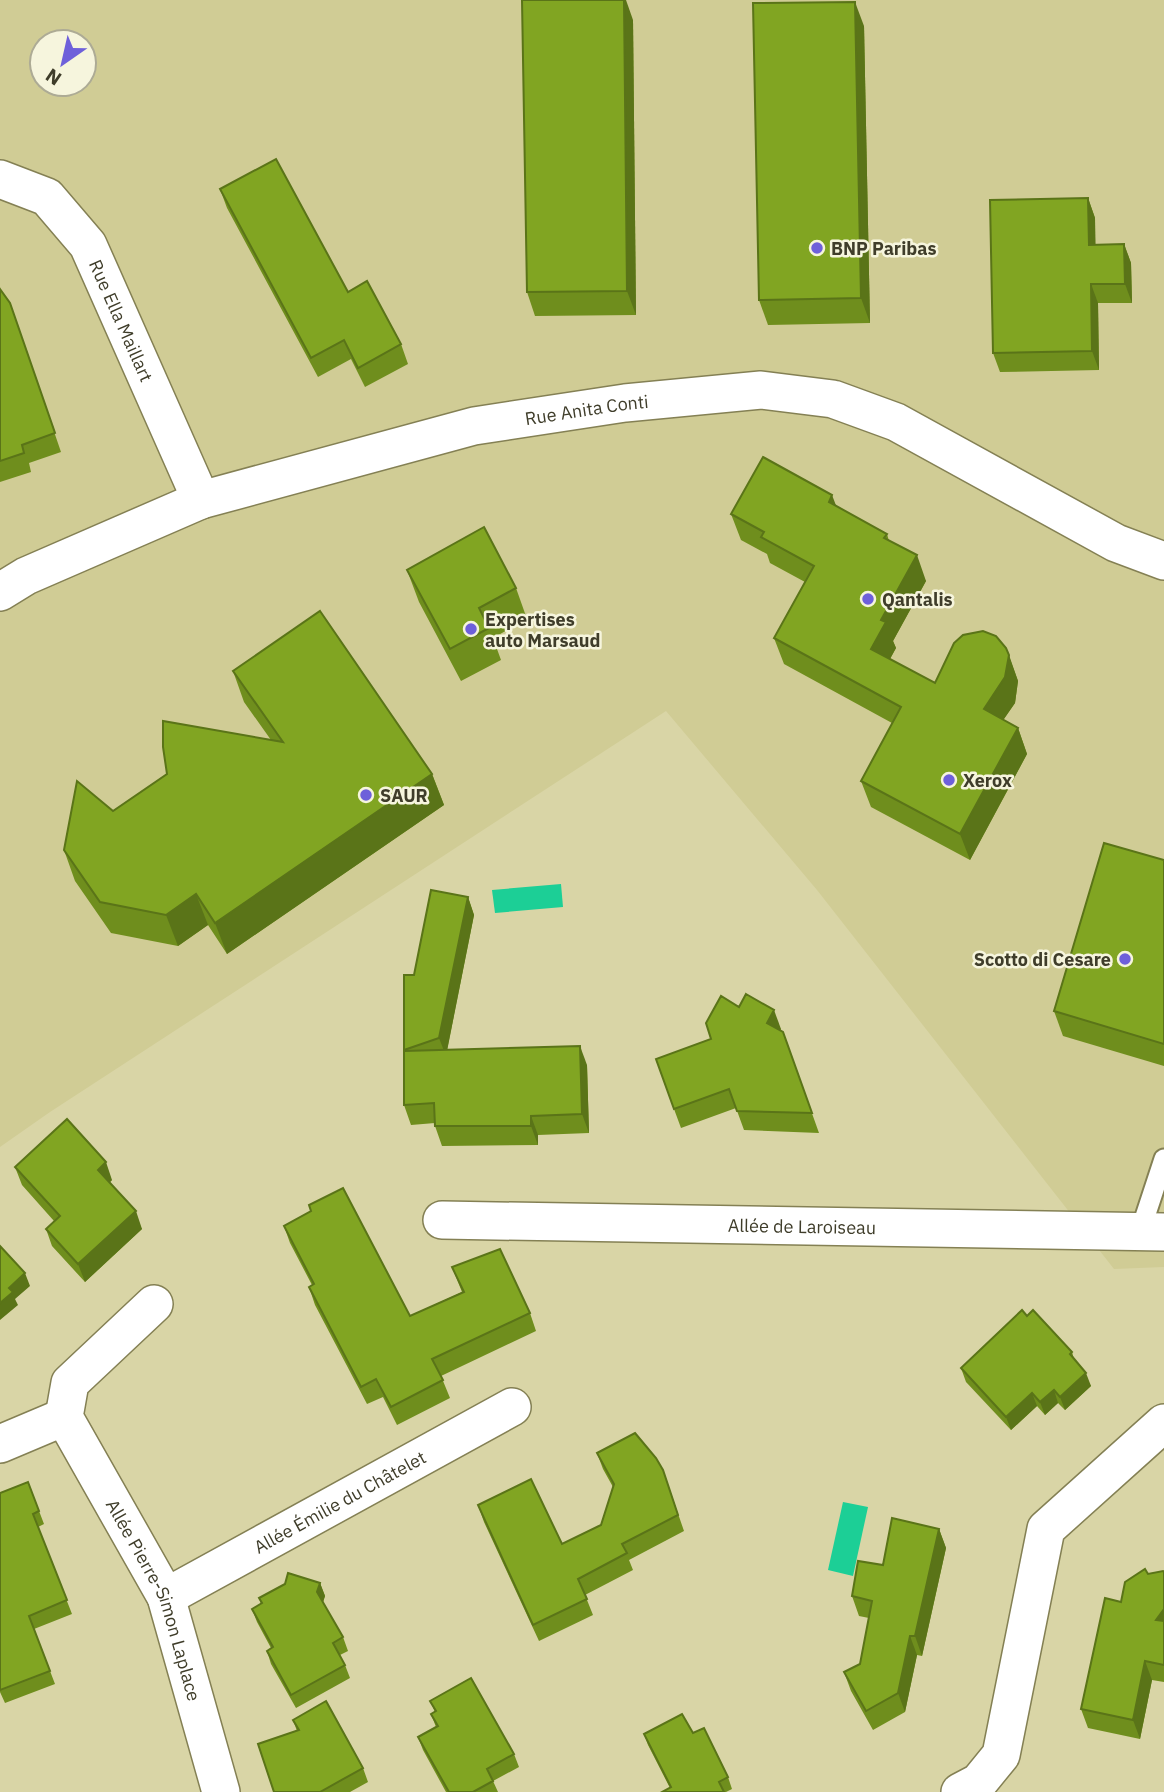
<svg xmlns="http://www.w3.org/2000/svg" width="1164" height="1792" font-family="'IBM Plex Sans',sans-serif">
  <rect width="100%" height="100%" fill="#d9d5a6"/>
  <path fill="#d0cc95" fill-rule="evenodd" d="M0 0H1164V1267L1114 1269 817 890 666 711 50 1112 0 1147ZM42 42H84V84H42Z"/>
  <g fill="#1ccf96">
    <path d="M561 884 563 907 495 913 492 890Z"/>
    <path d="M843 1502 868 1507 853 1576 828 1570Z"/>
  </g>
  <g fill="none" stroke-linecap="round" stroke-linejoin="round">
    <g stroke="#848054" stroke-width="23">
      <path id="lane" d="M1140 1232 1164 1159"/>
    </g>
    <g stroke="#848054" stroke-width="40">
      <g id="street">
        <path id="s1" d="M0 179 47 197 88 245 201 500"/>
        <path id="s2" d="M0 592 26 576 201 500 474 426 625 403 761 390 833 399 896 422 1116 543 1164 561"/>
        <path id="s3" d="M442 1220 1164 1232"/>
        <path id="s4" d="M154 1304 70 1383 64 1417 166 1597 221 1792"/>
        <path d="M0 1444 64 1417"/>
        <path id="s5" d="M166 1597 512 1407"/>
        <path d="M960 1792 979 1782 1001 1755 1046 1529 1164 1423"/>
      </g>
    </g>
    <use href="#lane" stroke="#fff" stroke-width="19"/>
    <use href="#street" stroke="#fff" stroke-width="37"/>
  </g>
  <g fill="#6f8e1d">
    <path d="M633 20 636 315 535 316 527 292Z"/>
    <path d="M864 26 870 323 768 325 759 300Z"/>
    <path d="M220 189 348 292 401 344 408 364 365 387 351 359 318 377 227 208Z"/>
    <path d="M1088 198 1095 218V245L1124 244 1131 263 1132 303H1098L1099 370 1000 372 993 353Z"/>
    <path d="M0 289 10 303 61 452 29 463 31 472 0 482Z"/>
    <path d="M836 506 887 534 889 541 926 581 893 641 896 648 890 659 935 683 1006 648 1018 681 1015 703 1003 720 1018 728 1027 754 970 860 871 807 861 781 892 723 784 664 774 638 805 582 770 563 767 554 741 540 731 514Z"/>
    <path d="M407 570 516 588 527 619 493 638 501 660 461 681 419 602Z"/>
    <path d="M233 671 432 774 444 805 227 954 208 925 178 946 111 933 75 881 64 850 113 811 167 774 271 740 244 702Z"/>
    <path d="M1164 860V1066L1063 1036 1054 1011Z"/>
    <path d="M468 897 474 915 447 1050 587 1065 589 1133 538 1135V1145L442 1146 435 1126V1123L411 1125 404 1105V1051L414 975Z"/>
    <path d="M739 1007 781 1029 780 1030 783 1032 819 1133 744 1130 736 1108 681 1128 674 1109 711 1039Z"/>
    <path d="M15 1167 112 1180 109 1183 142 1229 85 1282 52 1246 46 1229 54 1221 22 1185Z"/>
    <path d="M284 1226 410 1316 462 1292 452 1267 530 1313 536 1331 441 1376 450 1398 397 1425 383 1397 367 1404 315 1305 309 1287 312 1285 290 1243Z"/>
    <path d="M1027 1316 1072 1352 1074 1359 1091 1386 1065 1410 1058 1403 1045 1415 1037 1406 1011 1430 966 1382 961 1368Z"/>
    <path d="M597 1453 663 1470 684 1531 629 1560 633 1570 585 1595 593 1615 539 1641 484 1522 478 1505 562 1544 601 1525 613 1487 603 1469Z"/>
    <path d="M28 1482 44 1524 38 1527 72 1614 34 1629 55 1684 5 1703 0 1692V1493Z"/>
    <path d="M939 1529 946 1548 922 1656 917 1655 905 1712 873 1730 851 1691 844 1672 860 1664 869 1618 859 1616 852 1596 883 1565Z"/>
    <path d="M1164 1572V1682L1152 1680 1140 1739 1088 1728 1081 1709 1148 1574Z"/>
    <path d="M320 1583 325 1596 323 1602 343 1637 348 1651 340 1655 345 1665 350 1678 296 1708 271 1664 267 1651 271 1648 257 1622 252 1609 261 1604 259 1598Z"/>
    <path d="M430 1701 514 1754 519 1767 493 1781 498 1792H446L423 1750 418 1737 436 1727 431 1714 435 1712Z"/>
    <path d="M293 1720 363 1768 368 1782 350 1792H274L297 1731Z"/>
    <path d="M693 1733 728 1777 732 1789 726 1792H662L670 1788 648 1745 644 1734Z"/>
  </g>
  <g fill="#5a7418">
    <path d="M624 0H626L633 20 636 315 627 291Z"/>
    <path d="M855 2 864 26 870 323 861 298Z"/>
    <path d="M1088 198 1095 218 1096 264 1089 245Z"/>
    <path d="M1124 244 1131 263 1132 303 1125 284Z"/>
    <path d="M1091 284 1098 303 1099 370 1092 351Z"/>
    <path d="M832 495 842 521 829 502Z"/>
    <path d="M917 555 926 581 893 641 896 648 881 675 871 649 881 620Z"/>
    <path d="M1009 655 1018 681 1015 703 993 735 984 709Z"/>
    <path d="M1018 728 1027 754 970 860 960 834Z"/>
    <path d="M432 774 444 805 227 954 215 923Z"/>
    <path d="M196 894 208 925 178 946 166 915Z"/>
    <path d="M468 897 474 915 446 1056 439 1038Z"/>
    <path d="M774 1010 781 1029 774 1042 767 1023Z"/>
    <path d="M580 1046 587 1065 589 1133 582 1114Z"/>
    <path d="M531 1116 538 1135V1145L531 1126Z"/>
    <path d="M106 1162 112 1180 104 1188 98 1170Z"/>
    <path d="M136 1211 142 1229 85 1282 78 1264Z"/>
    <path d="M25 1273 30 1286 15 1299 18 1305 0 1320V1303L9 1288Z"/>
    <path d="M1086 1373 1091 1386 1065 1410 1060 1397Z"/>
    <path d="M1054 1390 1058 1403 1045 1415 1040 1402Z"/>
    <path d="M1032 1393 1037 1406 1011 1430 1006 1417Z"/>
    <path d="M939 1529 946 1548 922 1656 915 1636Z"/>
    <path d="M320 1583 325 1596 322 1605 317 1592Z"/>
    <path d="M1164 1609V1638L1156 1620Z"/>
    <path d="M910 1636 917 1655 905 1712 898 1693Z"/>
    <path d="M1145 1661 1152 1680 1140 1739 1133 1720Z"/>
  </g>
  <g fill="#81a522" stroke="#5a7418" stroke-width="2">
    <path d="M522 0H624L627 291 527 292Z"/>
    <path d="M855 2 861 298 759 300 753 3Z"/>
    <path d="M276 159 348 292 367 281 401 344 358 368 344 340 311 358 220 189Z"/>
    <path d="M1088 198 1089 245 1124 244 1125 284H1091L1092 351 993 353 990 200Z"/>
    <path d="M0 289 10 303 55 433 22 445 24 453 0 461Z"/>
    <path d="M763 457 832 495 829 502 887 534 884 538 917 555 881 620 886 622 871 649 935 683 954 643 963 635 983 631 996 636 1006 648 1009 655 1005 677 984 709 1018 728 960 834 861 781 901 707 774 638 814 566 761 537 764 532 731 514Z"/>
    <path d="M484 527 516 588 479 608 489 628 450 649 407 570Z"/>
    <path d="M320 611 432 774 215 923 196 894 166 915 100 902 64 850 77 781 113 811 167 774 163 747V721L283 742 233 671Z"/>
    <path d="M1104 843 1164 860V1044L1054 1011Z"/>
    <path d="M431 890 468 897 439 1038 404 1050V975H414Z"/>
    <path d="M746 994 774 1010 767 1023 783 1032 812 1113 737 1111 729 1089 674 1109 656 1059 711 1039 706 1023 721 996 739 1007Z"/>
    <path d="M580 1046 582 1114 531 1116V1126H435L434 1103 404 1105V1051Z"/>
    <path d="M67 1119 106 1162 98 1170 136 1211 78 1264 46 1229 60 1216 15 1167Z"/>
    <path d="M343 1188 410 1316 464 1292 452 1267 500 1249 530 1313 432 1359 443 1380 391 1407 376 1379 361 1387 309 1287 314 1284 284 1226 311 1211 309 1205Z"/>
    <path d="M0 1246 25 1273 9 1288 13 1292 0 1303Z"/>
    <path d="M1022 1310 1027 1316 1033 1310 1072 1352 1070 1354 1086 1373 1060 1397 1054 1390 1040 1402 1032 1393 1006 1417 961 1368Z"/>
    <path d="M635 1433 656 1458 663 1470 678 1515 622 1544 627 1553 578 1579 587 1599 533 1625 478 1505 531 1479 562 1544 601 1525 614 1484 597 1453Z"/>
    <path d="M28 1482 39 1511 33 1514 67 1600 29 1616 50 1671 0 1690V1493Z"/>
    <path d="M892 1518 939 1529 915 1636H910L898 1693 866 1711 844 1672 860 1664 872 1601 852 1596 858 1561 883 1565Z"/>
    <path d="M1145 1569 1148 1574 1163 1571 1164 1572V1609L1156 1620 1164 1621V1665L1145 1661 1133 1720 1081 1709 1105 1598 1121 1602 1125 1582Z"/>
    <path d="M288 1573 320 1583 317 1592 343 1637 333 1643 345 1665 291 1695 267 1651 273 1647 252 1609 262 1603 259 1598 285 1584Z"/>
    <path d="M471 1678 514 1754 487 1769 493 1781 473 1792H449L418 1737 438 1726 431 1714 436 1711 430 1701Z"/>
    <path d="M326 1701 363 1768 320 1792H274L258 1744 299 1730 293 1720Z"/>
    <path d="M682 1714 693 1733 704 1728 728 1777 719 1782 724 1792H662L671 1787 644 1734Z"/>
  </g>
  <g fill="#6e60da" stroke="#f6f5dd" stroke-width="2.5">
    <circle cx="817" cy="248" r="7"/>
    <circle cx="868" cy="599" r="7"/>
    <circle cx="471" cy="629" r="7"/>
    <circle cx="949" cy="780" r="7"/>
    <circle cx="366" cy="795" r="7"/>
    <circle cx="1125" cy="959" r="7"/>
  </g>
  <g text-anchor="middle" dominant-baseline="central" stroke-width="5" stroke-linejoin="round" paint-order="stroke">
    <g font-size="18" font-weight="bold" fill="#3f3d2a" stroke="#f6f5dd" text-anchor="start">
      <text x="831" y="248">BNP Paribas</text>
      <text x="882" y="599">Qantalis</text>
      <text x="485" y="619">Expertises<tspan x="485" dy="21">auto Marsaud</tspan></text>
      <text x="963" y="780">Xerox</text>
      <text x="380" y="795">SAUR</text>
      <text x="1111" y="959" text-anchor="end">Scotto di Cesare</text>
    </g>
    <g font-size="18" fill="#3f3d2a" stroke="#f6f5dd">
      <text stroke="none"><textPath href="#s1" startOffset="196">Rue Ella Maillart</textPath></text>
      <text stroke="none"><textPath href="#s2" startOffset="618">Rue Anita Conti</textPath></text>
      <text stroke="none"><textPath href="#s3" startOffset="360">Allée de Laroiseau</textPath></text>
      <text stroke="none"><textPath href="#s5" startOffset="198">Allée Émilie du Châtelet</textPath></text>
      <text stroke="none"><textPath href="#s4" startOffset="355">Allée Pierre-Simon Laplace</textPath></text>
    </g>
  </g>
  <g transform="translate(63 63) rotate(214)"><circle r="33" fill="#f6f5dd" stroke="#adab95" stroke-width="2"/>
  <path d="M0-5L12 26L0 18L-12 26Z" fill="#6e60da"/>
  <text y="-10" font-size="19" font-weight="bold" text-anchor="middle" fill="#3f3d2a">N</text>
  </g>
</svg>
